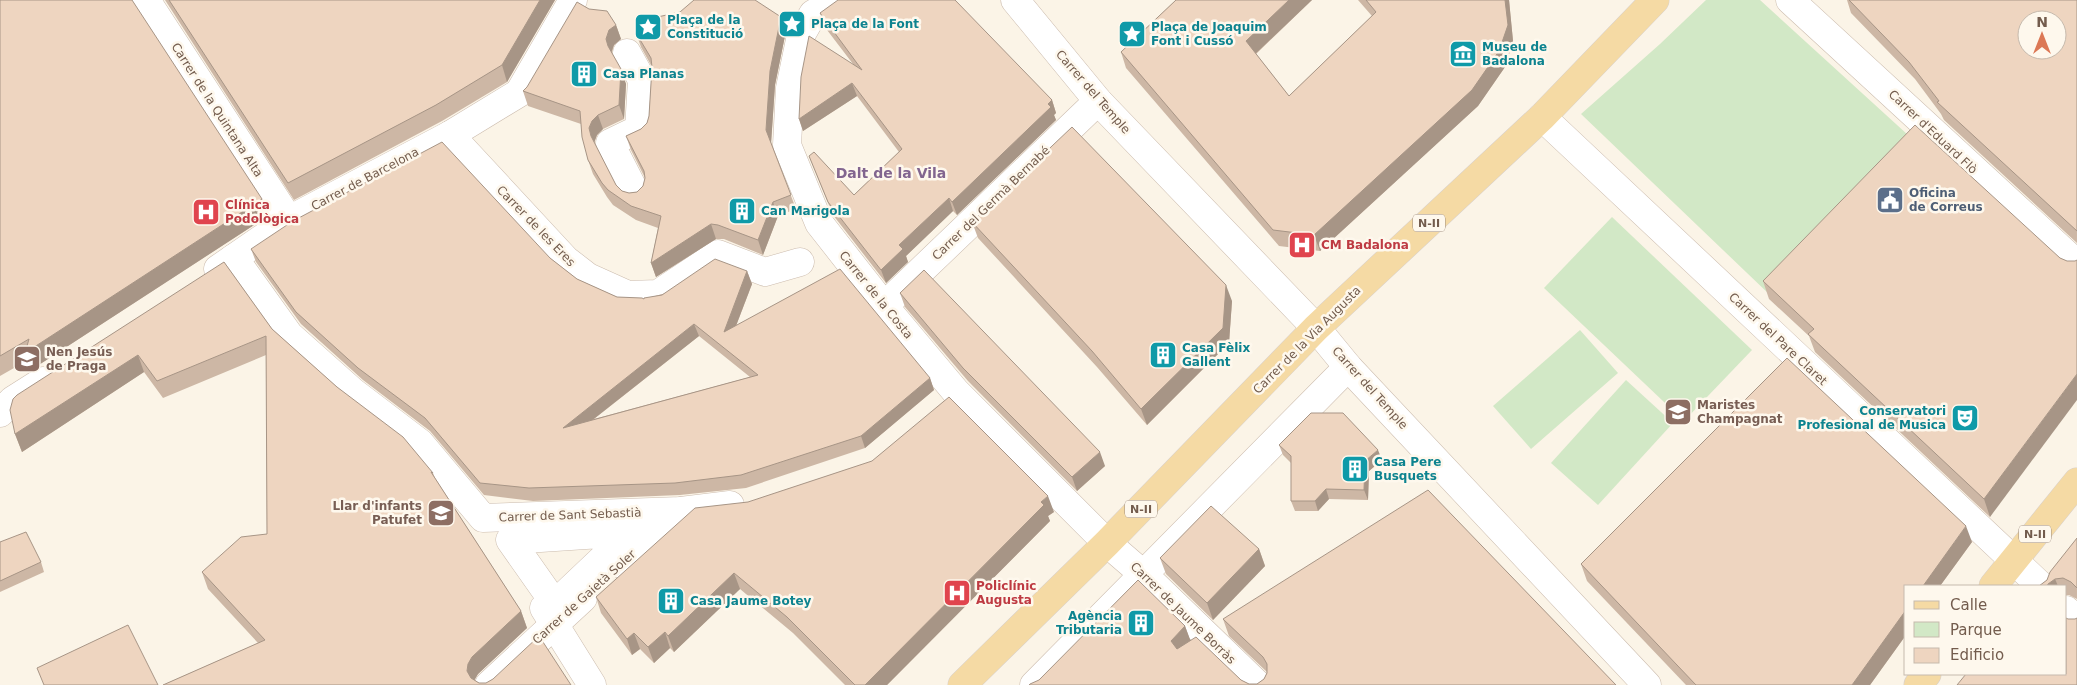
<svg xmlns="http://www.w3.org/2000/svg" width="2077" height="685" font-family="'DejaVu Sans',sans-serif">
  <rect width="100%" height="100%" fill="#fbf4e7"/>
  <g fill="#d2e8c6">
    <path d="M1706 0H1760L1919 145 1770 295 1581 114 1660 44Z"/>
    <path d="M1612 217 1752 350 1684 421 1544 288Z"/>
    <path d="M1580 330 1618 373 1531 449 1493 406Z"/>
    <path d="M1626 380 1673 423 1598 505 1551 463Z"/>
  </g>
  <g fill="none" stroke-linecap="round" stroke-linejoin="round">
    <g stroke="#ccbcae" stroke-width="29">
      <g id="street">
        <path d="M146 0 289 220"/>
        <path d="M836 0 813 14 801 35 790 88 787 145 819 223 884 306 956 392 1107 543 1143 574 1258 685"/>
        <path d="M1015 0 1098 101 1316 328 1348 367 1647 685"/>
        <path d="M1790 0 2077 264"/>
        <path d="M627 53 642 80 639 129 610 143 635 192"/>
        <path d="M1542 117 2041 586"/>
        <path d="M450 135 566 260 588 277 628 295 658 294 718 254 765 272 800 262"/>
        <path d="M234 258 289 335 353 392 420 443 483 518 681 511 730 505"/>
        <path d="M218 269 289 220 450 135 519 93 573 0"/>
        <path d="M884 306 1098 101"/>
        <path d="M0 413 13 400 43 381"/>
        <path d="M631 532 555 604 510 540Z"/>
        <path d="M621 564 681 511"/>
        <path d="M544 608 592 685"/>
        <path d="M2066 610 2077 620"/>
        <path d="M489 685 583 598"/>
        <path d="M1034 685 1348 367"/>
      </g>
    </g>
    <g stroke="#d8d1cd" stroke-width="29">
      <g id="primary">
        <path d="M1993 586 2077 482"/>
        <path d="M962 685 1107 543 1316 328 1542 117 1655 0"/>
        <path d="M1918 685 1927 674"/>
      </g>
    </g>
    <use href="#street" stroke="#fff" stroke-width="28"/>
    <use href="#primary" stroke="#f5daa4" stroke-width="28"/>
  </g>
  <g fill="#cdb7a5" fill-rule="evenodd">
    <path d="M0 0 262 199 268 216 31 370 28 360 0 376Z"/>
    <path d="M165 0H555L507 82 442 121 294 200Z"/>
    <path d="M1176 0H1312L1256 54 1289 96 1372 16 1358 0H1509L1513 41 1505 67 1478 106 1320 251 1279 246 1126 68 1121 52Z"/>
    <path d="M1847 0H2077V243L1944 120 1941 114 1915 79 1851 13Z"/>
    <path d="M820 13 1052 100 1056 113 1054 115 1056 120 957 215 953 211 906 256 908 262 886 283 833 215 809 156 854 195 899 152 857 96 803 131 799 119 853 64 824 26Z"/>
    <path d="M781 17 786 31 775 85 771 143 796 209 778 216 763 255 724 239H716L656 277 651 263 658 228 636 220 613 205 607 197 593 174 588 160 581 124 528 106 523 91 616 25 621 39 614 45 612 53 626 84 624 119 603 129 597 135 594 143 616 185 622 191 629 193 637 192 643 186 645 178 631 150 626 136 641 129 647 123 649 116 652 67 641 47 636 33Z"/>
    <path d="M972 222 1232 301 1229 343 1147 425 1097 367 978 238Z"/>
    <path d="M251 249 550 258 577 279 617 297 644 299 747 271 752 284 736 326 930 378 934 390 865 448 746 488 680 495 533 501 484 495 430 431 363 380 301 324 256 262ZM699 336 750 377 594 419Z"/>
    <path d="M2060 258 2067 261H2075L1990 517 1815 352 1809 336 1769 299 1763 281Z"/>
    <path d="M224 262 272 329 433 473 435 478 521 611 527 628 478 674 474 680 479 683 571 685H163L258 643 208 589 202 572 267 534 266 355 163 398 144 372 22 452 15 434Z"/>
    <path d="M900 293 1105 466 1077 491 968 381 905 307Z"/>
    <path d="M1279 445 1382 460 1369 471 1368 500 1329 499 1318 511H1295L1291 501V463L1283 455Z"/>
    <path d="M1054 512 1048 516 1050 521 887 685H845L793 633 740 589 674 652 670 648 654 663 640 649 632 655 601 613 596 597Z"/>
    <path d="M2077 538V599L2069 595H2066V586H2039L2047 580Z"/>
    <path d="M0 542 41 562 44 572 0 592Z"/>
    <path d="M1972 542 1940 586H1906V635L1870 685H1686L1587 581 1581 564Z"/>
    <path d="M1259 549 1265 566 1213 620 1166 574 1160 558Z"/>
    <path d="M1223 619 1616 685H1029L1185 626 1190 640 1241 680 1249 684H1257L1264 679 1267 672 1229 636Z"/>
  </g>
  <g fill="#a79586">
    <path d="M540 0H555L507 82 502 65Z"/>
    <path d="M1289 0H1312L1252 57 1246 41Z"/>
    <path d="M1505 0H1509L1513 41 1505 67 1478 106 1320 251 1314 235Z"/>
    <path d="M781 17 786 31 775 85 771 144 766 130 770 71Z"/>
    <path d="M616 25 621 39 614 45 611 53 608 46 606 39 609 30Z"/>
    <path d="M621 69 626 84 624 119 619 105Z"/>
    <path d="M852 83 857 96 803 131 799 119Z"/>
    <path d="M1052 100 1056 113 1054 115 1056 120 957 215 952 202Z"/>
    <path d="M598 115 603 129 597 135 594 143 591 136 589 128 592 121Z"/>
    <path d="M949 198 953 211 906 256 908 262 886 283 881 270 899 245Z"/>
    <path d="M262 199 268 216 31 370 25 353Z"/>
    <path d="M773 202 778 216 763 255 758 240Z"/>
    <path d="M711 224 716 239 656 277 651 263Z"/>
    <path d="M747 271 752 284 729 344 724 332Z"/>
    <path d="M1226 285 1232 301 1229 343 1147 425 1141 409Z"/>
    <path d="M694 324 699 336 567 440 563 428Z"/>
    <path d="M138 355 144 372 22 452 15 434Z"/>
    <path d="M2077 374V400L1990 517 1984 499Z"/>
    <path d="M930 378 934 390 865 448 861 436Z"/>
    <path d="M1378 450 1382 460 1369 471 1368 500 1364 490 1365 461Z"/>
    <path d="M1100 452 1105 466 1077 491 1072 477Z"/>
    <path d="M1326 489 1329 499 1318 511 1315 501Z"/>
    <path d="M1048 496 1054 512 1048 516 1050 521 887 685H865L1041 502Z"/>
    <path d="M1966 526 1972 542 1940 586H1923Z"/>
    <path d="M1259 549 1265 566 1213 620 1207 603Z"/>
    <path d="M734 573 740 589 674 652 668 636Z"/>
    <path d="M2055 579 2058 586H2047L2048 584Z"/>
    <path d="M1906 610V635L1870 685H1852Z"/>
    <path d="M521 611 527 628 478 674 474 681V685L467 671 468 664 472 657Z"/>
    <path d="M1185 626 1191 642 1177 657 1171 641Z"/>
    <path d="M665 632 670 648 654 663 648 647Z"/>
    <path d="M634 633 640 649 632 655 627 639Z"/>
  </g>
  <g fill="#eed5c0" stroke="#a79586" fill-rule="evenodd">
    <path d="M0 0H132L262 199 25 353 29 339 0 356Z"/>
    <path d="M169 0H540L502 65 436 105 288 183Z"/>
    <path d="M694 0H755L781 17 770 71 766 130 791 195 773 202 758 240 718 225 711 224 651 263 661 216 631 206 608 190 602 183 588 160 582 137 580 111 523 91 527 87 577 2 589 9 607 11 616 25 609 30 606 39 608 46 621 69 619 105 598 115 592 121 589 128 591 136 616 185 622 191 629 193 637 192 643 186 645 178 644 171 626 136 641 129 647 123 649 116 652 67 651 58 636 33 653 18 680 12Z"/>
    <path d="M838 0H955L1052 100 1048 104 1051 107 952 202 949 198 899 245 903 249 881 270 828 202 809 156 814 152 854 195 902 149 852 83 799 119 801 77 809 36 862 70 820 13Z"/>
    <path d="M1176 0H1289L1246 41 1289 96 1376 12 1366 0H1505L1508 25 1499 51 1472 90 1314 235 1273 230 1121 52Z"/>
    <path d="M1849 0H2077V231L1937 102 1939 101 1909 62ZM2027 20H2057V50H2027Z"/>
    <path d="M1915 125 2060 258 2067 261H2075L2077 260V374L1984 499 1808 334 1814 329 1763 281Z"/>
    <path d="M1072 127 1226 285 1223 328 1141 409 1092 351 972 222Z"/>
    <path d="M442 142 550 258 577 279 617 297 642 298 644 299V298L662 295 715 259 747 271 724 332 840 269 930 378 861 436 741 475 675 483 529 488 480 483 425 418 358 368 296 312 251 249 293 221ZM694 324 758 375 563 428Z"/>
    <path d="M224 262 272 329 337 387 403 437 433 473 431 472 521 611 472 657 468 664 467 671 471 678 479 683H486L493 679 538 637 542 643 543 642 571 685H163L265 640 202 572 241 537 267 534 266 336 157 381 138 355 15 434 10 410 13 399 17 395Z"/>
    <path d="M924 270 1100 452 1072 477 963 368 900 293Z"/>
    <path d="M1787 358 1966 526 1923 586H1906V610L1852 685H1696L1581 564Z"/>
    <path d="M949 397 1048 496 1041 502 1044 505 865 685H855L787 617 734 573 668 636 665 632 648 647 634 633 627 639 596 597 695 508 748 502 872 461Z"/>
    <path d="M1311 413H1343L1378 450 1365 461 1364 490 1326 489 1315 501H1291V456L1279 445Z"/>
    <path d="M1428 490 1616 685H1029L1030 684 1039 680 1138 580 1185 626 1171 641 1177 649 1196 637 1241 680 1249 684H1257L1264 679 1267 673V664L1263 657 1223 619Z"/>
    <path d="M1211 506 1259 549 1207 603 1160 558Z"/>
    <path d="M26 532 41 562 0 581V542Z"/>
    <path d="M2077 538V588L2071 582 2063 578 2055 579 2048 584 2047 586H2039L2047 580 2050 572Z"/>
    <path d="M2066 618 2068 619H2075L2077 618V685H1957L1966 674H2066Z"/>
    <path d="M128 625 158 685H44L37 668Z"/>
  </g>
  <defs>
    <g id="sight-square" transform="scale(1.4375)"><rect x="-9" y="-9" width="18" height="18" rx="4" fill="#0f9aa8" stroke="#fef8ed"/><path d="M0-6L1.8-2.2L6-1.7L2.9 1.2L3.7 5.4L0 3.3L-3.7 5.4L-2.9 1.2L-6-1.7L-1.8-2.2Z" fill="#fff"/></g>
    <g id="museum-square" transform="scale(1.4375)"><rect x="-9" y="-9" width="18" height="18" rx="4" fill="#0f9aa8" stroke="#fef8ed"/><path d="M0-6L6-3V-2H-6V-3ZM-5-1h2V3h-2ZM-1-1h2V3h-2ZM3-1h2V3H3ZM-6 4H6V6H-6Z" fill="#fff"/></g>
    <g id="building-square" transform="scale(1.4375)"><rect x="-9" y="-9" width="18" height="18" rx="4" fill="#0f9aa8" stroke="#fef8ed"/><path d="M-4-6H4V6H1V3H-1V6H-4ZM-2.5-4.3h1.7v1.8h-1.7ZM.8-4.3h1.7v1.8H.8ZM-2.5-1h1.7V.8h-1.7ZM.8-1h1.7V.8H.8Z" fill="#fff"/></g>
    <g id="civic-square" transform="scale(1.4375)"><rect x="-9" y="-9" width="18" height="18" rx="4" fill="#5c6f8a" stroke="#fef8ed"/><path d="M-.6-6.5H3V-4.5H.6V-3L4-1V1h2V6H-6V1h2V-1L-.6-3ZM-1.2 2.5V6h2.4V2.5Z" fill="#fff"/></g>
    <g id="hospital-square" transform="scale(1.4375)"><rect x="-9" y="-9" width="18" height="18" rx="4" fill="#e0444e" stroke="#fef8ed"/><path d="M-5-5h3v3.5h4V-5h3V5h-3V1.5h-4V5h-3Z" fill="#fff"/></g>
    <g id="school-square" transform="scale(1.4375)"><rect x="-9" y="-9" width="18" height="18" rx="4" fill="#8d6e63" stroke="#fef8ed"/><path d="M0-5L7-2L0 1L-7-2ZM-4 1L0 2.5L4 1V4Q0 6-4 4Z" fill="#fff"/></g>
    <g id="theatre-square" transform="scale(1.4375)"><rect x="-9" y="-9" width="18" height="18" rx="4" fill="#0f9aa8" stroke="#fef8ed"/><path d="M-5-5.5Q0-4 5-5.5V0Q5 5 0 6Q-5 5-5 0ZM-3.3-2.5H-1v1.5H-3.3ZM1-2.5H3.3v1.5H1ZM-2.8 1Q0 5.5 2.8 1Z" fill="#fff"/></g>
  </defs>
  <g fill-rule="evenodd">
    <use href="#sight-square" x="792" y="24"/>
    <use href="#sight-square" x="648" y="27"/>
    <use href="#sight-square" x="1132" y="34"/>
    <use href="#museum-square" x="1463" y="54"/>
    <use href="#building-square" x="584" y="74"/>
    <use href="#civic-square" x="1890" y="200"/>
    <use href="#building-square" x="742" y="211"/>
    <use href="#hospital-square" x="206" y="212"/>
    <use href="#hospital-square" x="1302" y="245"/>
    <use href="#building-square" x="1163" y="355"/>
    <use href="#school-square" x="27" y="359"/>
    <use href="#school-square" x="1678" y="412"/>
    <use href="#theatre-square" x="1965" y="418"/>
    <use href="#building-square" x="1355" y="469"/>
    <use href="#school-square" x="441" y="513"/>
    <use href="#hospital-square" x="957" y="593"/>
    <use href="#building-square" x="671" y="601"/>
    <use href="#building-square" x="1141" y="623"/>
  </g>
  <g text-anchor="middle" dominant-baseline="central" stroke-width="5" stroke-linejoin="round" paint-order="stroke">
    <g fill="#fef8ed" stroke="#9d8b7d" stroke-width="1">
      <rect x="1413" y="214.5" width="32" height="17" rx="4"/>
      <rect x="1125" y="500.5" width="32" height="17" rx="4"/>
      <rect x="2019" y="525.5" width="32" height="17" rx="4"/>
    </g>
    <g font-size="11" font-weight="bold" fill="#735c4d">
      <text x="1429" y="223">N-II</text>
      <text x="1141" y="509">N-II</text>
      <text x="2035" y="534">N-II</text>
    </g>
    <g font-size="12" font-weight="bold" fill="#0d838f" stroke="#fef8ed" text-anchor="start">
      <text x="667" y="20">Plaça de la<tspan x="667" dy="14">Constitució</tspan></text>
      <text x="811" y="24">Plaça de la Font</text>
      <text x="1151" y="27">Plaça de Joaquim<tspan x="1151" dy="14">Font i Cussó</tspan></text>
      <text x="1482" y="47">Museu de<tspan x="1482" dy="14">Badalona</tspan></text>
      <text x="603" y="74">Casa Planas</text>
      <text x="761" y="211">Can Marigola</text>
      <text x="1182" y="348">Casa Fèlix<tspan x="1182" dy="14">Gallent</tspan></text>
      <text x="1946" y="411" text-anchor="end">Conservatori<tspan x="1946" dy="14">Profesional de Musica</tspan></text>
      <text x="1374" y="462">Casa Pere<tspan x="1374" dy="14">Busquets</tspan></text>
      <text x="690" y="601">Casa Jaume Botey</text>
      <text x="1122" y="616" text-anchor="end">Agència<tspan x="1122" dy="14">Tributaria</tspan></text>
    </g>
    <g font-size="12" fill="#735c4d" stroke="#fef8ed">
      <text transform="translate(1093 92) rotate(49)">Carrer del Temple</text>
      <text transform="translate(217 110) rotate(57)">Carrer de la Quintana Alta</text>
      <text transform="translate(1933 132) rotate(43)">Carrer d'Eduard Flò</text>
      <text transform="translate(365 179) rotate(-28)">Carrer de Barcelona</text>
      <text transform="translate(991 203) rotate(-44)">Carrer del Germà Bernabé</text>
      <text transform="translate(536 226) rotate(46)">Carrer de les Eres</text>
      <text transform="translate(876 295) rotate(51)">Carrer de la Costa</text>
      <text transform="translate(1778 339) rotate(43)">Carrer del Pare Claret</text>
      <text transform="translate(1307 340) rotate(-45)">Carrer de la Via Augusta</text>
      <text transform="translate(1370 388) rotate(48)">Carrer del Temple</text>
      <text transform="translate(570 515) rotate(-2)">Carrer de Sant Sebastià</text>
      <text transform="translate(584 597) rotate(-42)">Carrer de Gaietà Soler</text>
      <text transform="translate(1183 613) rotate(44)">Carrer de Jaume Borràs</text>
    </g>
    <g font-size="12" font-weight="bold" fill="#4e5e75" stroke="#fef8ed" text-anchor="start">
      <text x="1909" y="193">Oficina<tspan x="1909" dy="14">de Correus</tspan></text>
    </g>
    <g font-size="12" font-weight="bold" fill="#be3a42" stroke="#fef8ed" text-anchor="start">
      <text x="225" y="205">Clínica<tspan x="225" dy="14">Podològica</tspan></text>
      <text x="1321" y="245">CM Badalona</text>
      <text x="976" y="586">Policlínic<tspan x="976" dy="14">Augusta</tspan></text>
    </g>
    <g font-size="12" font-weight="bold" fill="#785e54" stroke="#fef8ed" text-anchor="start">
      <text x="46" y="352">Nen Jesús<tspan x="46" dy="14">de Praga</tspan></text>
      <text x="1697" y="405">Maristes<tspan x="1697" dy="14">Champagnat</tspan></text>
      <text x="422" y="506" text-anchor="end">Llar d'infants<tspan x="422" dy="14">Patufet</tspan></text>
    </g>
    <g font-size="14" font-weight="bold" fill="#82658f" stroke="#fef8ed">
      <text x="891" y="173">Dalt de la Vila</text>
    </g>
  </g>
  <rect x="1904" y="585" width="162" height="90" fill="#fef8ed" stroke="#c6baad"/>
  <rect x="1914" y="601" width="25" height="8" fill="#f5daa4" stroke="#c6baad"/>
  <text x="1950" y="610" font-size="15" fill="#735c4d">Calle</text>
  <rect x="1914" y="622" width="25" height="15" fill="#d2e8c6" stroke="#c6baad"/>
  <text x="1950" y="635" font-size="15" fill="#735c4d">Parque</text>
  <rect x="1914" y="648" width="25" height="15" fill="#eed5c0" stroke="#c6baad"/>
  <text x="1950" y="660" font-size="15" fill="#735c4d">Edificio</text>
  <g transform="translate(2042 35)"><circle r="24" fill="#fef8ed" stroke="#c6baad"/>
  <path d="M0-4L9 19L0 12L-9 19Z" fill="#dc7855"/>
  <text y="-8" font-size="14" font-weight="bold" text-anchor="middle" fill="#735c4d">N</text>
  </g>
</svg>
